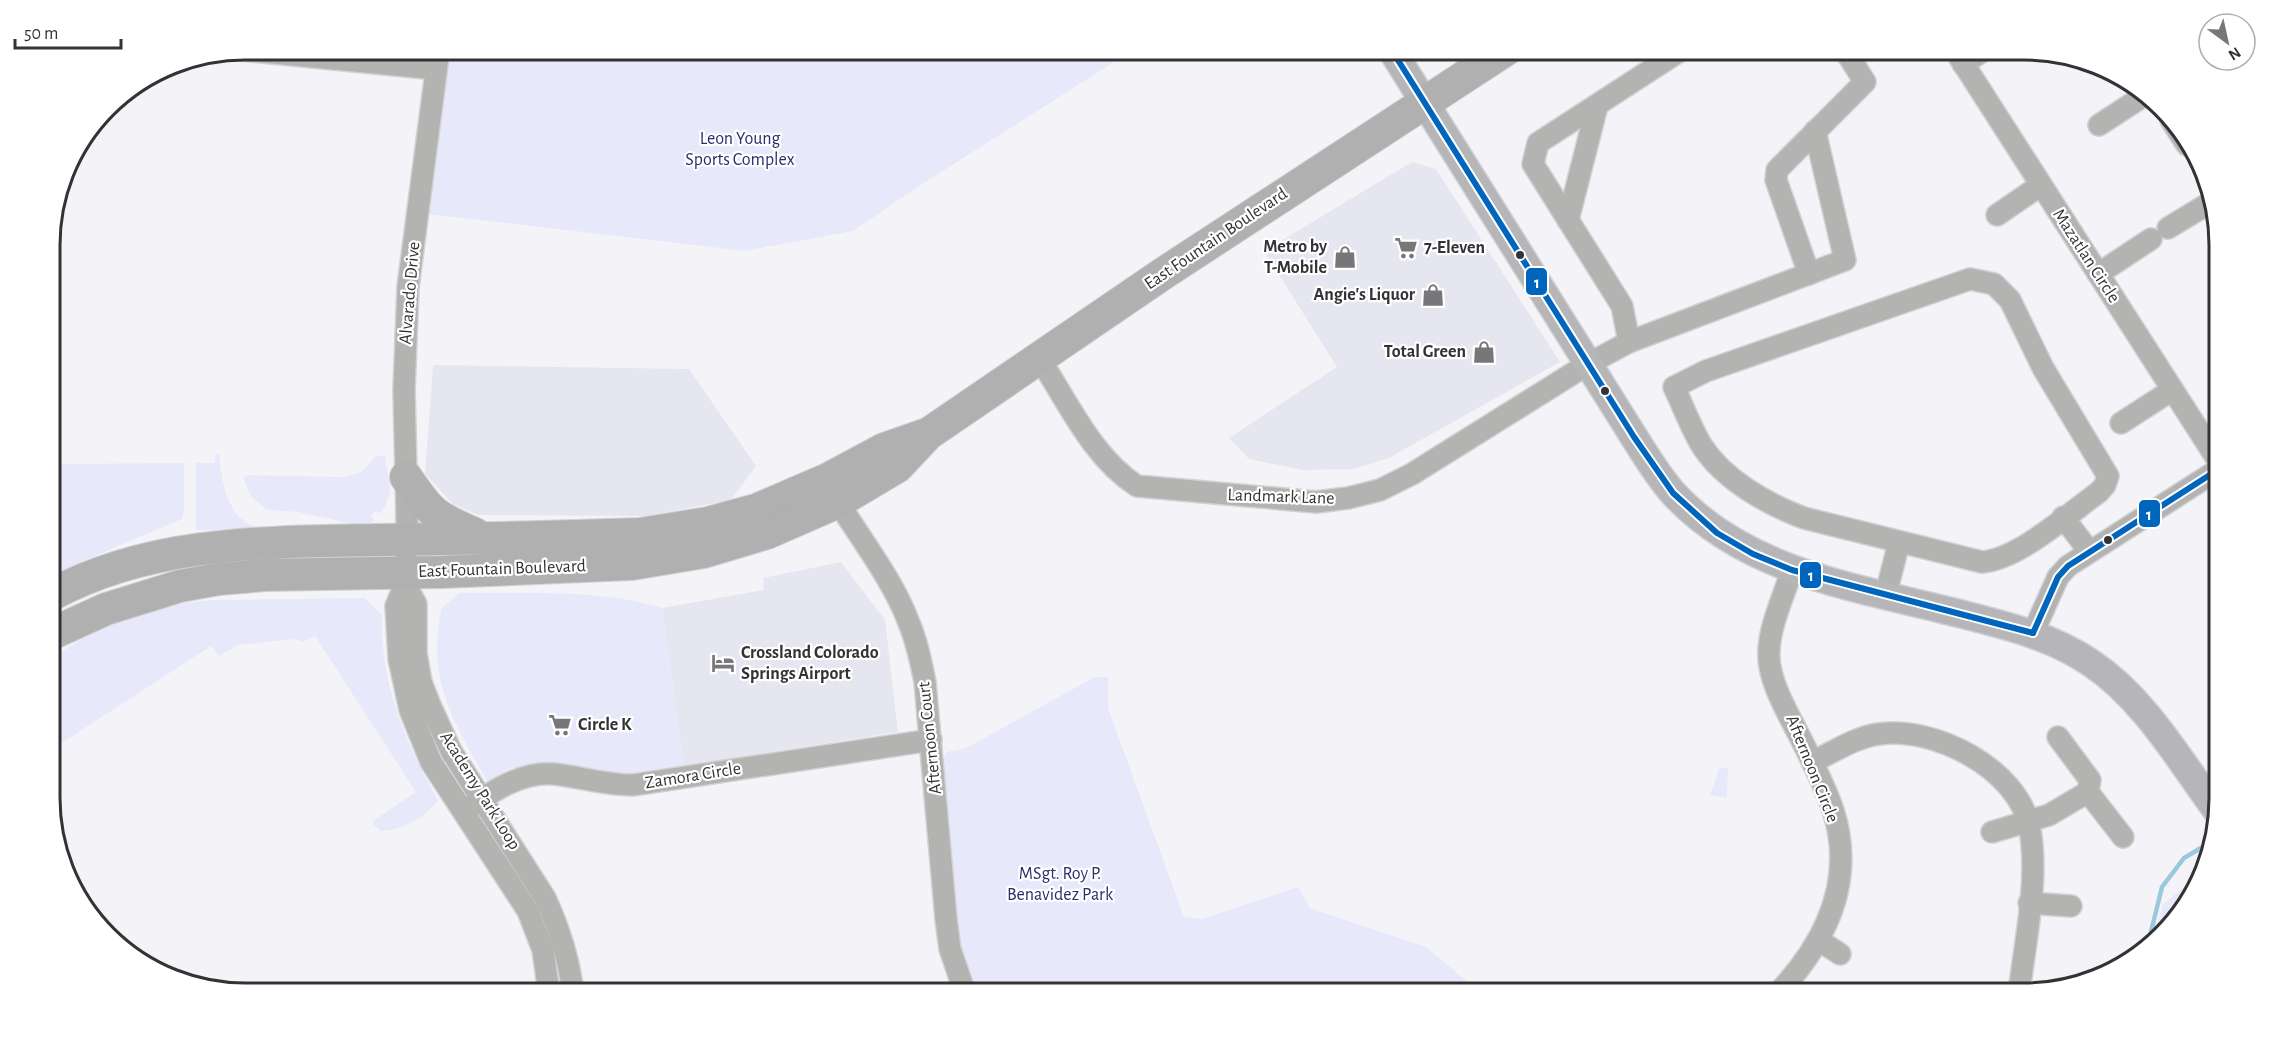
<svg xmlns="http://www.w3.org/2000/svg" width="2269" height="1043" font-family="'Alegreya Sans',sans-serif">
  <rect width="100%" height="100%" fill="#f4f4f8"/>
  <g fill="#e5e6ef">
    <path d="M1412 162 1436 169 1560 362 1389 458 1353 469 1303 470 1249 459 1229 438 1337 367 1264 251Z"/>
    <path d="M433 365 689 369 756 466 731 500 646 516 478 515 453 504 425 474Z"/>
    <path d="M841 562 885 620 898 732 684 766 662 608 764 590 763 578Z"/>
  </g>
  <g fill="#e7e9fa">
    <path d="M449 50H1133L916 188 853 231 745 251 428 214Z"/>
    <path d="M215 454H219C222 478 225 513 251 525 259 528 270 527 279 527L280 530H196V463H215Z"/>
    <path d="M376 456H385C386 482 398 486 381 513L374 512 371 517 376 521H373L372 528 298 512 267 510 251 496 243 478 247 475 345 477 362 472Z"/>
    <path d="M184 463V511L182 519 81 562 51 579 52 464Z"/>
    <path d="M459 593C526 594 598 588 662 608L684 766 625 774 603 773 565 766 510 768 487 781C464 740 438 700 437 651 437 637 439 622 441 609Z"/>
    <path d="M365 598 382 615C380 683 405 742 438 800 426 817 401 831 381 831L373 824V821L416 792 315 636 303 642 296 639 238 645 219 656 211 646 51 750V658L93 632 163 606 210 600Z"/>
    <path d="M1095 677H1108V708L1184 917 1202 919 1298 887 1310 908 1426 947 1481 993H976L963 961 958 936 943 757 946 752 966 748Z"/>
    <path d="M1719 768H1728L1727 798 1710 795Z"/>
    <path d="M2205 871 2171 927 2151 945 2163 904Z"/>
  </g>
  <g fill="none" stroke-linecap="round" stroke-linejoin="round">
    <path stroke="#9cc8dd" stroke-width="4.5" d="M2147 948 2162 887 2184 858 2211 842"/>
    <g stroke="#d2d2d4" stroke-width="24">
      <g id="minor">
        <path d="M439 49 408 287 404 390 407 520 405 584 396 606 399 659 410 710 431 762 528 911 543 950 549 993"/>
        <path d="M1954 49 2219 462"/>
        <path d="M242 50 436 69"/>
        <path d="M1963 64 1986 49"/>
        <path d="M2171 120 2187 145"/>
        <path d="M2099 125 2142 97"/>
        <path d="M1997 215 2041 185"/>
        <path d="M1568 220 1597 106"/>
        <path d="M2168 228 2211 202"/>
        <path d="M1809 274 1776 180 1777 170 1865 82 1844 49"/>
        <path d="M2098 274 2151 239"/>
        <path d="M1970 279 1994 284 2010 300 2043 368 2108 476 2105 485 2099 492C2068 514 2019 559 1982 562L1804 518C1767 504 1724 480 1702 446 1691 428 1683 406 1674 387L1706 371Z"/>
        <path d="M1629 342 1622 306 1533 164 1538 143 1683 49"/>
        <path d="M1039 358C1068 402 1092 457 1137 486L1316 502 1348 498 1380 490 1412 474 1588 364 1629 342 1845 260 1815 131"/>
        <path d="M2121 423 2172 390"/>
        <path d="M838 502C862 541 893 580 909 623 917 642 921 662 925 682L946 919 950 949 965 993"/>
        <path d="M2063 517 2089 551"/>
        <path d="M405 584 416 604V653L421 682 430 705 451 751 545 898C559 928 569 960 573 993"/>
        <path d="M1886 594 1899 542"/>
        <path d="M2033 633 2058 577 2068 566 2219 469"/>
        <path d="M1812 762C1834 752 1855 737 1879 734 1934 726 2016 768 2029 825 2040 875 2025 941 2019 993"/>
        <path d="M2088 792 2123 837"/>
        <path d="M464 811C490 793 520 771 554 774 581 777 605 785 633 785L931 740"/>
        <path d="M1992 832 2049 815 2088 792 2090 780 2058 737"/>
        <path d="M2029 903 2071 906"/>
        <path d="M1820 941 1840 954"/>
        <path d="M1778 993C1826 942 1856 881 1833 810 1826 789 1815 767 1805 747 1793 722 1775 694 1770 667 1764 636 1783 599 1792 570"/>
      </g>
    </g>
    <g stroke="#d2d2d4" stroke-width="30">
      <path id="major" d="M1391 49 1634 437C1646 456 1658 476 1673 493 1748 575 1866 589 1969 616 2012 627 2054 638 2091 663 2144 698 2180 761 2217 811"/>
    </g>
    <g stroke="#d2d2d4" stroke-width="34">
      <g id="highway">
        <path d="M406 477C431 514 434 516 475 534"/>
        <path d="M51 595C150 541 266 542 376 540 464 539 552 537 640 534L708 523 756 510 828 479 884 449 924 435"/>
        <path d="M51 634 106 609 180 586 219 579 266 575 442 572 632 564 704 552 767 533 838 502 897 467 928 434 1164 273 1507 49"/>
      </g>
    </g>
    <use href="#minor" stroke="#b3b3b2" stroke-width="21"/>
    <use href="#major" stroke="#b6b5b7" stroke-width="27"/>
    <use href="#highway" stroke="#b0b0b1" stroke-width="32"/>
    <g stroke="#fff" stroke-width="10">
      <g id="bus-1">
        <path d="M1391 49 1634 437 1673 493 1717 533 1753 554 1792 570 2033 633"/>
        <path d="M2033 633 2058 577 2068 566 2219 469"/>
      </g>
    </g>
    <use href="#bus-1" stroke="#0065bd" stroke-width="6"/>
  </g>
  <defs>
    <g id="supermarket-bare" transform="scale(1.8)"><path d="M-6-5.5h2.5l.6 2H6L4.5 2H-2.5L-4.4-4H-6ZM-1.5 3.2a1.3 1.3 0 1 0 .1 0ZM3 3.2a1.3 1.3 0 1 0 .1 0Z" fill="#77777a" stroke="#fff" stroke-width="2.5" paint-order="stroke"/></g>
    <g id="shop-bare" transform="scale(1.8)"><path d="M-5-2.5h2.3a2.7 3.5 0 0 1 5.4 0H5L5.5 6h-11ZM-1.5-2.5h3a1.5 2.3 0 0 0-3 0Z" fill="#77777a" stroke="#fff" stroke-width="2.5" paint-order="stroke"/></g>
    <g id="hotel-bare" transform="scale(1.8)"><path d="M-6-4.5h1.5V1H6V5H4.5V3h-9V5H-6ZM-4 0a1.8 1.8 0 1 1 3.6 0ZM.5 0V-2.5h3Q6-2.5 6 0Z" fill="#77777a" stroke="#fff" stroke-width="2.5" paint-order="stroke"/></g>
  </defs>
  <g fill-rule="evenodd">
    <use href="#supermarket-bare" x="1406" y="248"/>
    <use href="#shop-bare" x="1345" y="257"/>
    <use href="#shop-bare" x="1433" y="295"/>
    <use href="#shop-bare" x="1484" y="352"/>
    <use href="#hotel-bare" x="723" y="663"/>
    <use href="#supermarket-bare" x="560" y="725"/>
  </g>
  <g fill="#333336" stroke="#fff" stroke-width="2">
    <circle cx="1520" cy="255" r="5"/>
    <circle cx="1605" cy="391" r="5"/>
    <circle cx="2108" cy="540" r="5"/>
  </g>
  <g text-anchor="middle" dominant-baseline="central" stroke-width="4.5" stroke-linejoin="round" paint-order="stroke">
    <g font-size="18" fill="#2e2d6c" stroke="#fff">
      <text x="740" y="139">Leon Young<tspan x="740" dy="21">Sports Complex</tspan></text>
      <text x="1060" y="874">MSgt. Roy P.<tspan x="1060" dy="21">Benavidez Park</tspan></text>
    </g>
    <g font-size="18" fill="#333336" stroke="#fff">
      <text transform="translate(1216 239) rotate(-34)">East Fountain Boulevard</text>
      <text transform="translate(2086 256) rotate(57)">Mazatlan Circle</text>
      <text transform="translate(410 293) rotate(-85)">Alvarado Drive</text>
      <text transform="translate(1281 497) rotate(2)">Landmark Lane</text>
      <text transform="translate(502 569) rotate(-2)">East Fountain Boulevard</text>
      <text transform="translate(930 738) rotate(-96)">Afternoon Court</text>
      <text transform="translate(1812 769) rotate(68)">Afternoon Circle</text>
      <text transform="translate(693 776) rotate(-9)">Zamora Circle</text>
      <text transform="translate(480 791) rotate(58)">Academy Park Loop</text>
    </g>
    <g font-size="18" font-weight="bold" fill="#333336" stroke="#fff" text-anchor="end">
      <text x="1327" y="247">Metro by<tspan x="1327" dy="21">T-Mobile</tspan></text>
      <text x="1424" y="248" text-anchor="start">7-Eleven</text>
      <text x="1415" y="295">Angie's Liquor</text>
      <text x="1466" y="352">Total Green</text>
      <text x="741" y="653" text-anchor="start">Crossland Colorado<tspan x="741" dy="21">Springs Airport</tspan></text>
      <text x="578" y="725" text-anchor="start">Circle K</text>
    </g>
  </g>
  <path d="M0 0H2269V1043H0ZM245 60H2024A185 185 0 0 1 2209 245V798A185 185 0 0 1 2024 983H245A185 185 0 0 1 60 798V245A185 185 0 0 1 245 60Z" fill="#fff" fill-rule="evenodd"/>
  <path fill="none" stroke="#333336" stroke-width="3" d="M245 60H2024A185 185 0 0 1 2209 245V798A185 185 0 0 1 2024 983H245A185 185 0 0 1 60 798V245A185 185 0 0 1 245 60Z"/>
  <g stroke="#fff" stroke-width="2">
    <rect x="1525" y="267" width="23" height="29" rx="6" fill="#0065bd"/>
    <rect x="2138" y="499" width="23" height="29" rx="6" fill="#0065bd"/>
    <rect x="1799" y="561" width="23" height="28" rx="6" fill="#0065bd"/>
  </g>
  <g font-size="16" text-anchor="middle" font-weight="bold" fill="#fff">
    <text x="1537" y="288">1</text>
    <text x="2149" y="520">1</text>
    <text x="1811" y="581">1</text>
  </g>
  <g transform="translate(2227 42) rotate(147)"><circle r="28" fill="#ffffff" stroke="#adadaf" stroke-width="1.5"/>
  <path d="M0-4.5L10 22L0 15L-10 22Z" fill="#77777a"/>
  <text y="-9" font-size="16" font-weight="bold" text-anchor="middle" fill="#333336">N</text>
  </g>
  <path d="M15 39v9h106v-9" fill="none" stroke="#333336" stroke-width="3"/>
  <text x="24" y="39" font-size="18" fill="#333336" stroke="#ffffff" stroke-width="4.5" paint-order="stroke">50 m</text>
</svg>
